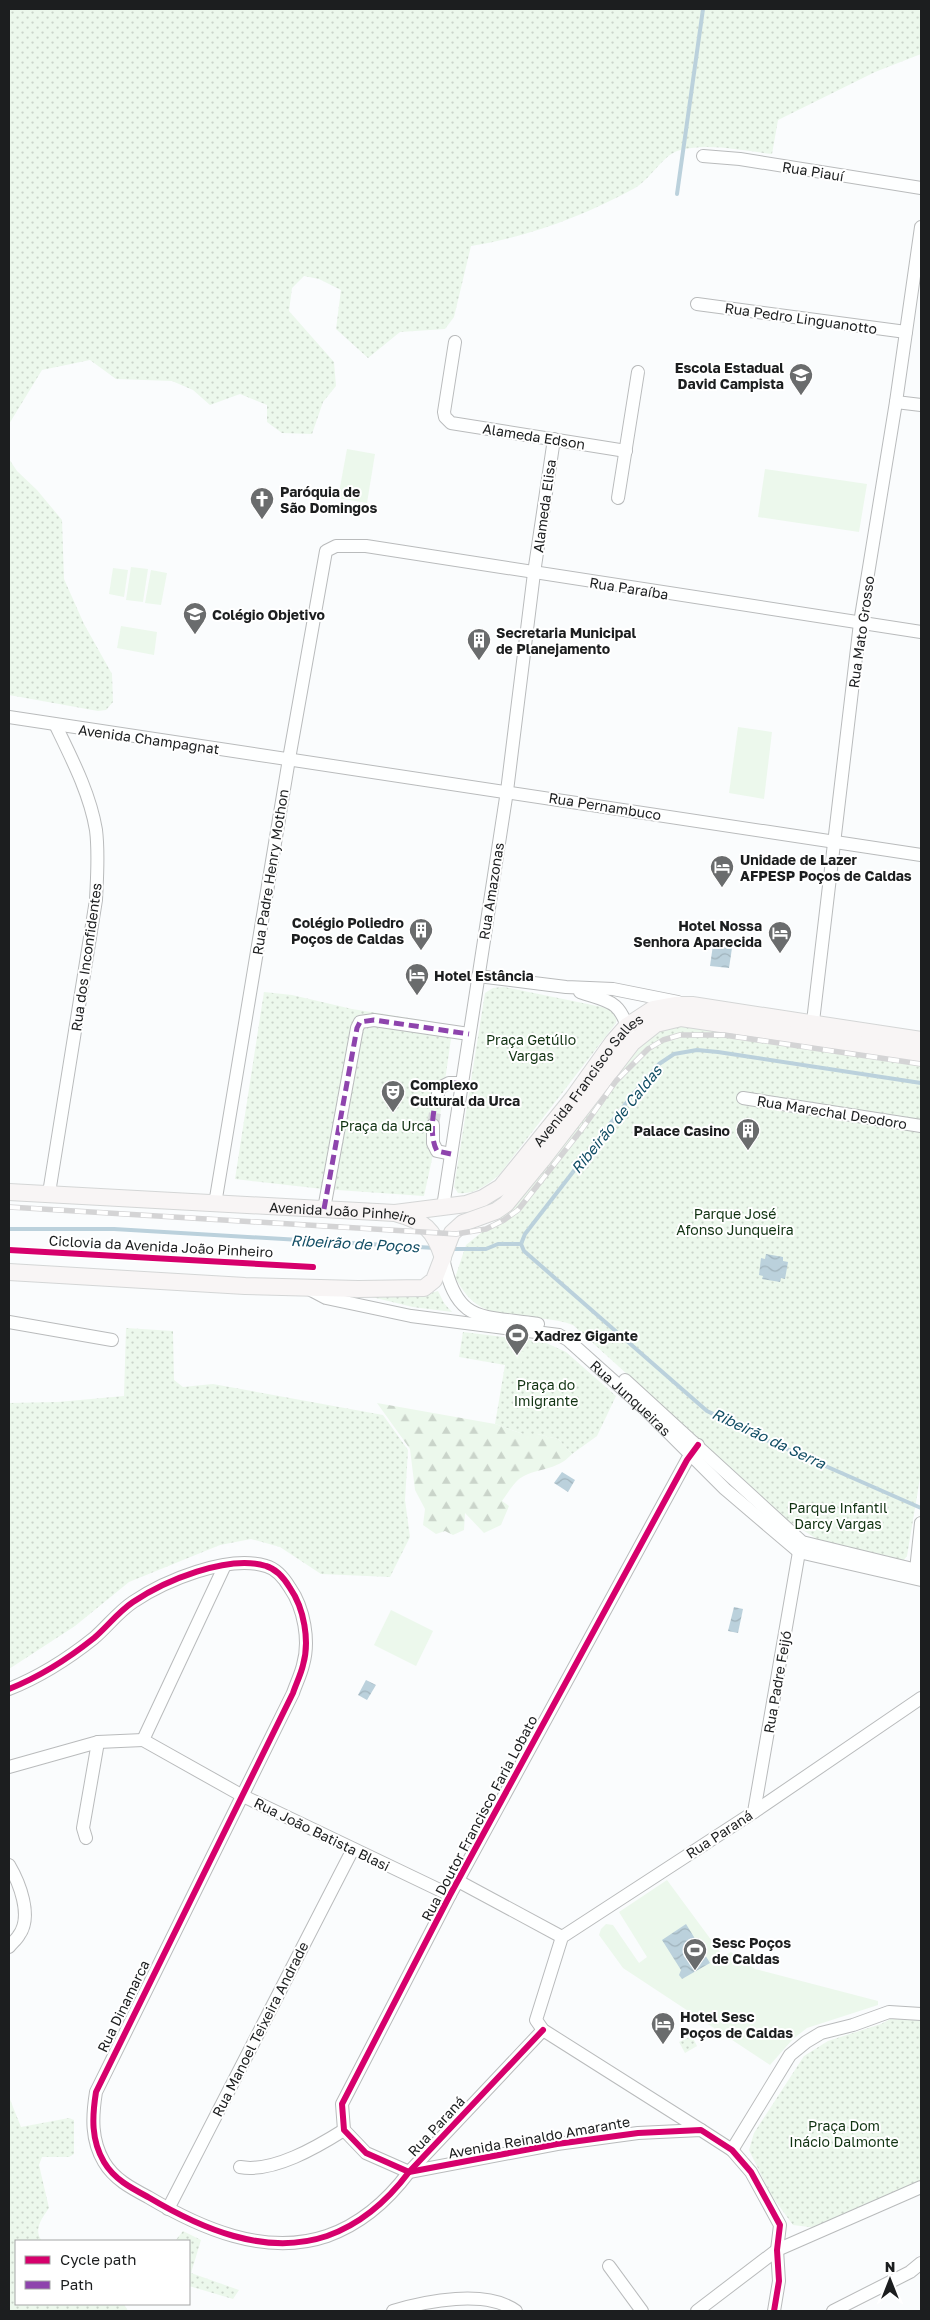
<svg xmlns="http://www.w3.org/2000/svg" width="930" height="2320" font-family="'Golos Text',sans-serif">
  <defs>
    <pattern id="grass-dots" width="8" height="8" patternUnits="userSpaceOnUse" patternTransform="scale(1.25)"><rect width="8" height="8" fill="#ecf8ec"/><path d="M2 2h.1M6 6h.1" fill="none" stroke="#cad4ca" stroke-width="1.8" stroke-linecap="round"/></pattern>
    <pattern id="forest-firs" width="22" height="20" patternUnits="userSpaceOnUse" patternTransform="scale(1.25)"><rect width="22" height="20" fill="#ecf8ec"/><path d="M5 1l3.5 6h-7zM16 11l3.5 6h-7z" fill="#cad4ca"/></pattern>
    <pattern id="water-waves" width="16" height="10" patternUnits="userSpaceOnUse" patternTransform="scale(1.25)"><rect width="16" height="10" fill="#bbd1dc"/><path d="M0 5q4-4 8 0t8 0" fill="none" stroke="#a0b3bc"/></pattern>
  </defs>
  <rect width="100%" height="100%" fill="#fafcfd"/>
  <g fill="url(#grass-dots)">
    <path d="M9 9H921V54L875 72 778 120 772 154C742 151 707 142 677 151 663 156 649 180 635 188 584 216 528 237 471 246L454 317 445 329 400 332 368 358 336 329 341 290 319 279 304 276 292 288 289 311 334 362 336 386 323 402 312 434 282 433 267 422V405L240 394 210 405 193 390 172 381 116 379 90 360 42 370 9 424Z"/>
    <path d="M9 459 17 471 37 490 62 520 64 579 84 624 112 674 113 702 106 710 98 711 9 695Z"/>
    <path d="M504 987 607 1008 617 1016 616 1023 499 1175C487 1185 474 1195 458 1193L454 1187 485 993 493 988Z"/>
    <path d="M264 992 292 995 352 1009 453 1025 437 1136 424 1196 323 1189 235 1179Z"/>
    <path d="M680 1025 921 1060V1472L907 1556 902 1562 825 1544 790 1522 573 1325C543 1313 502 1323 475 1303 466 1296 461 1287 455 1278L466 1245 508 1211 530 1189 614 1073 653 1033Z"/>
    <path d="M438 1291 444 1303 452 1312 413 1307 351 1292 427 1294Z"/>
    <path d="M126 1328 173 1331 174 1380 183 1387 213 1384 383 1415 408 1450 405 1500 410 1537 390 1577 321 1574 280 1547 251 1539 220 1545 129 1582 75 1626 9 1669V1403L58 1402 124 1396Z"/>
    <path d="M463 1332 544 1342 566 1352 616 1396 597 1436 572 1454 558 1439 537 1434H523L495 1424 505 1365 459 1357Z"/>
    <path d="M892 2018 921 2020V2183L830 2226 809 2227 793 2225 771 2195 749 2150 754 2133 804 2056 828 2041 881 2024Z"/>
    <path d="M692 2036 697 2046 685 2053 679 2042Z"/>
    <path d="M9 2097 21 2127 69 2118 74 2120V2154L69 2157H42L39 2165 49 2208C42 2218 33 2230 42 2241H16V2304H124L128 2311H9Z"/>
    <path d="M183 2231 201 2240 191 2273 239 2290 233 2299 189 2286V2241H175Z"/>
  </g>
  <path fill="url(#forest-firs)" d="M377 1403 495 1424 523 1434H537L558 1439 572 1454C556 1472 536 1467 519 1479 513 1484 507 1494 502 1501L509 1506 501 1525 484 1533 465 1513 464 1530 453 1535 445 1531 436 1534 423 1525 425 1509 415 1490 410 1449Z"/>
  <g fill="#ecf8ec">
    <path d="M347 449 375 454 367 503 338 498Z"/>
    <path d="M765 469 867 484 859 532 758 517Z"/>
    <path d="M131 567 148 569 143 602 126 600Z"/>
    <path d="M113 568 128 570 124 597 109 594Z"/>
    <path d="M151 570 167 573 161 605 145 603Z"/>
    <path d="M121 626 157 632 154 655 117 648Z"/>
    <path d="M738 727 772 732 764 799 729 793Z"/>
    <path d="M513 1348 526 1353 521 1364 509 1359Z"/>
    <path d="M391 1610 433 1631 416 1666 374 1645Z"/>
    <path d="M667 1880 723 1956 731 1952 755 1969 878 2001V2005L807 2028 793 2039 770 2065 623 1968 599 1935 601 1929 606 1924 613 1925 639 1963 647 1957 619 1912Z"/>
  </g>
  <g fill="url(#water-waves)">
    <path d="M713 945 732 948 729 968 710 966Z"/>
    <path d="M766 1254 783 1257V1261L788 1262 785 1279 781 1278 780 1282 762 1279 763 1276 759 1275 761 1258 765 1259Z"/>
    <path d="M562 1472 575 1480 568 1492 554 1483Z"/>
    <path d="M734 1607 743 1609 738 1633 728 1631Z"/>
    <path d="M366 1680 376 1685 367 1700 358 1695Z"/>
    <path d="M686 1924 710 1963 682 1979 679 1975 681 1970 662 1940Z"/>
  </g>
  <g fill="none" stroke-linecap="round" stroke-linejoin="round">
    <g stroke="#bbd1dc" stroke-width="4">
      <path d="M677 194 703 9"/>
      <path d="M9 1229H114L435 1248"/>
      <path d="M521 1244 525 1234 634 1093 659 1064 674 1054 697 1050 718 1052 921 1083"/>
      <path d="M521 1244 524 1251 707 1411 764 1439 921 1508"/>
      <path d="M450 1249H486L498 1244H521"/>
    </g>
    <path stroke="#d9dbdc" stroke-width="12" stroke-dasharray="12 6" stroke-linecap="butt" d="M433 1125 437 1100"/>
    <g stroke="#b9bbbc" stroke-width="14">
      <g id="minor">
        <path d="M703 156 740 159 921 188"/>
        <path d="M697 304 906 332"/>
        <path d="M455 342 444 412 445 417 451 423 626 451"/>
        <path d="M896 402 921 405"/>
        <path d="M618 498 638 372"/>
        <path d="M9 717 921 855"/>
        <path d="M478 976 566 987 613 989 678 1002"/>
        <path d="M580 992C610 1002 620 1000 629 1033"/>
        <path d="M812 1030 860 623 896 402 921 227"/>
        <path d="M743 1098 921 1126"/>
        <path d="M437 1100 439 1088 449 1083H461"/>
        <path d="M433 1125V1143L437 1151 451 1154"/>
        <path d="M49 1193 96 900C97 877 99 854 96 830 90 794 72 759 56 726"/>
        <path d="M215 1204 289 759 326 551 336 546H366L921 632"/>
        <path d="M443 1207 507 791 534 573 554 439"/>
        <path d="M324 1209 357 1028 360 1022 374 1020 469 1034"/>
        <path d="M443 1258C457 1324 479 1315 538 1324"/>
        <path id="s1" d="M309 1289 326 1298 411 1316 559 1335 568 1340 646 1410 725 1489 799 1552 921 1580"/>
        <path d="M9 1322 112 1340"/>
        <path d="M625 1380 802 1542 921 1571"/>
        <path d="M698 1445 687 1460 450 1895 342 2104 344 2130 366 2153 409 2172 557 2144 638 2133 701 2130 732 2150 751 2172 780 2225 777 2250 779 2281 774 2311"/>
        <path d="M916 1570 921 1523"/>
        <path d="M9 1689C39 1677 69 1658 94 1638 107 1627 118 1612 133 1602 164 1581 228 1554 266 1566 277 1569 284 1578 290 1588 304 1608 310 1641 303 1665 301 1674 296 1684 293 1693L96 2092C92 2117 91 2140 104 2162 114 2179 131 2188 148 2197 200 2228 265 2257 327 2236 361 2224 388 2200 409 2172L543 2030"/>
        <path d="M143 1740 241 1795 450 1895"/>
        <path d="M143 1740 225 1565"/>
        <path d="M9 1767 98 1742 143 1740"/>
        <path d="M754 1812 799 1552"/>
        <path d="M86 1838 83 1828 98 1742"/>
        <path d="M9 1865C19 1882 33 1916 19 1935 17 1939 12 1943 9 1947"/>
        <path d="M458 1881 562 1937"/>
        <path d="M701 2130 543 2030 536 2020 562 1937 754 1812 921 1698"/>
        <path d="M732 2150 790 2055 806 2042 821 2033 853 2025 889 2012 921 2014"/>
        <path d="M240 2167C273 2173 317 2147 344 2130"/>
        <path d="M168 2209 353 1849"/>
        <path d="M609 2266 642 2311"/>
        <path d="M393 2311C426 2301 486 2289 516 2311"/>
        <path d="M697 2311 777 2250 921 2187"/>
        <path d="M833 2311 910 2272 921 2263"/>
      </g>
    </g>
    <g stroke="#d4d6d6" stroke-width="18">
      <g id="major">
        <path id="s2" d="M9 1192 395 1213C424 1221 434 1229 443 1258"/>
        <path id="s3" d="M395 1213 466 1204 483 1198 501 1187 573 1098 613 1042 627 1026 653 1009 675 1005H692L921 1040"/>
        <path d="M9 1272 245 1286 358 1289 424 1288 434 1280 452 1233 463 1223 496 1211 506 1204 542 1160 632 1043 656 1024 681 1018 921 1054"/>
      </g>
    </g>
    <use href="#minor" stroke="#feffff" stroke-width="12"/>
    <use href="#major" stroke="#f8f5f5" stroke-width="16"/>
    <g stroke="#d4d4d5" stroke-width="5.5">
      <path id="rail" d="M9 1207 456 1234 486 1229 504 1220 518 1210 582 1129 616 1081 648 1049 663 1040 680 1035H724L921 1064"/>
    </g>
    <use href="#rail" stroke="#fff" stroke-width="4" stroke-dasharray="11" stroke-linecap="butt"/>
    <g stroke="#8e44ad" stroke-width="5" stroke-dasharray="10 5" stroke-linecap="butt">
      <path d="M451 1154 437 1151C428 1135 434 1105 439 1088L449 1083H461"/>
      <path d="M324 1209 357 1028 360 1022 374 1020 469 1034"/>
    </g>
    <g stroke="#fff" stroke-width="9">
      <g id="cycleway">
        <path d="M9 1250 313 1267"/>
        <path d="M698 1445 687 1460 450 1895 342 2104 344 2130 366 2153 409 2172 557 2144 638 2133 701 2130 732 2150 751 2172 780 2225 777 2250 779 2281 774 2311"/>
        <path d="M9 1689C39 1677 69 1658 94 1638 107 1627 118 1612 133 1602 164 1581 228 1554 266 1566 277 1569 284 1578 290 1588 304 1608 310 1641 303 1665 301 1674 296 1684 293 1693L96 2092C92 2117 91 2140 104 2162 114 2179 131 2188 148 2197 200 2228 265 2257 327 2236 361 2224 388 2200 409 2172L543 2030"/>
      </g>
    </g>
    <use href="#cycleway" stroke="#d6006c" stroke-width="6"/>
  </g>
  <defs>
    <g id="school-pin" transform="scale(1.25)"><path d="M0 17L-7.5 6A9.5 9.5 0 1 1 7.5 6Z" fill="#6a6c6d" stroke="#fff"/><path d="M0-5L7-2L0 1L-7-2ZM-4 1L0 2.5L4 1V4Q0 6-4 4Z" fill="#fff"/></g>
    <g id="church-pin" transform="scale(1.25)"><path d="M0 17L-7.5 6A9.5 9.5 0 1 1 7.5 6Z" fill="#6a6c6d" stroke="#fff"/><path d="M-1.2-6h2.4v3.5h3.3v2.4h-3.3V6h-2.4V-.1h-3.3v-2.4h3.3Z" fill="#fff"/></g>
    <g id="building-pin" transform="scale(1.25)"><path d="M0 17L-7.5 6A9.5 9.5 0 1 1 7.5 6Z" fill="#6a6c6d" stroke="#fff"/><path d="M-4-6H4V6H1V3H-1V6H-4ZM-2.5-4.3h1.7v1.8h-1.7ZM.8-4.3h1.7v1.8H.8ZM-2.5-1h1.7V.8h-1.7ZM.8-1h1.7V.8H.8Z" fill="#fff"/></g>
    <g id="hotel-pin" transform="scale(1.25)"><path d="M0 17L-7.5 6A9.5 9.5 0 1 1 7.5 6Z" fill="#6a6c6d" stroke="#fff"/><path d="M-6-4.5h1.5V1H6V5H4.5V3h-9V5H-6ZM-4 0a1.8 1.8 0 1 1 3.6 0ZM.5 0V-2.5h3Q6-2.5 6 0Z" fill="#fff"/></g>
    <g id="theatre-pin" transform="scale(1.25)"><path d="M0 17L-7.5 6A9.5 9.5 0 1 1 7.5 6Z" fill="#6a6c6d" stroke="#fff"/><path d="M-5-5.5Q0-4 5-5.5V0Q5 5 0 6Q-5 5-5 0ZM-3.3-2.5H-1v1.5H-3.3ZM1-2.5H3.3v1.5H1ZM-2.8 1Q0 5.5 2.8 1Z" fill="#fff"/></g>
    <g id="stadium-pin" transform="scale(1.25)"><path d="M0 17L-7.5 6A9.5 9.5 0 1 1 7.5 6Z" fill="#6a6c6d" stroke="#fff"/><path d="M0-5a6.5 5 0 1 0 0 10a6.5 5 0 1 0 0-10ZM-3.5-1.8h7v3.6h-7Z" fill="#fff"/></g>
  </defs>
  <g fill-rule="evenodd">
    <use href="#school-pin" x="801" y="375"/>
    <use href="#church-pin" x="262" y="499"/>
    <use href="#school-pin" x="195" y="614"/>
    <use href="#building-pin" x="479" y="640"/>
    <use href="#hotel-pin" x="722" y="867"/>
    <use href="#building-pin" x="421" y="930"/>
    <use href="#hotel-pin" x="780" y="933"/>
    <use href="#hotel-pin" x="417" y="975"/>
    <use href="#theatre-pin" x="393" y="1092"/>
    <use href="#building-pin" x="748" y="1130"/>
    <use href="#stadium-pin" x="517" y="1335"/>
    <use href="#stadium-pin" x="695" y="1950"/>
    <use href="#hotel-pin" x="663" y="2024"/>
  </g>
  <g text-anchor="middle" dominant-baseline="central" stroke-width="4" stroke-linejoin="round" paint-order="stroke">
    <g font-size="14" fill="#1c1e1f" stroke="#fff">
      <text transform="translate(813 171) rotate(9)">Rua Piauí</text>
      <text transform="translate(801 318) rotate(8)">Rua Pedro Linguanotto</text>
      <text transform="translate(534 436) rotate(9)">Alameda Edson</text>
      <text transform="translate(544 506) rotate(-82)">Alameda Elisa</text>
      <text transform="translate(629 588) rotate(9)">Rua Paraíba</text>
      <text transform="translate(861 632) rotate(-82)">Rua Mato Grosso</text>
      <text transform="translate(149 739) rotate(8)">Avenida Champagnat</text>
      <text transform="translate(605 806) rotate(9)">Rua Pernambuco</text>
      <text transform="translate(270 872) rotate(-81)">Rua Padre Henry Mothon</text>
      <text transform="translate(491 891) rotate(-81)">Rua Amazonas</text>
      <text transform="translate(86 957) rotate(-82)">Rua dos Inconfidentes</text>
      <text stroke="none"><textPath href="#s3" startOffset="249">Avenida Francisco Salles</textPath></text>
      <text transform="translate(832 1112) rotate(9)">Rua Marechal Deodoro</text>
      <text stroke="none"><textPath href="#s2" startOffset="335">Avenida João Pinheiro</textPath></text>
      <text transform="translate(161 1246) rotate(3)">Ciclovia da Avenida João Pinheiro</text>
      <text stroke="none"><textPath href="#s1" startOffset="351">Rua Junqueiras</textPath></text>
      <text transform="translate(777 1682) rotate(-80)">Rua Padre Feijó</text>
      <text transform="translate(479 1818) rotate(-62)">Rua Doutor Francisco Faria Lobato</text>
      <text transform="translate(322 1834) rotate(26)">Rua João Batista Blasi</text>
      <text transform="translate(719 1834) rotate(-33)">Rua Paraná</text>
      <text transform="translate(123 2006) rotate(-64)">Rua Dinamarca</text>
      <text transform="translate(260 2029) rotate(-63)">Rua Manoel Teixeira Andrade</text>
      <text transform="translate(436 2126) rotate(-47)">Rua Paraná</text>
      <text transform="translate(539 2137) rotate(-10)">Avenida Reinaldo Amarante</text>
    </g>
    <g font-size="14" font-weight="bold" fill="#1c1e1f" stroke="#fff" text-anchor="start">
      <text x="784" y="367" text-anchor="end">Escola Estadual<tspan x="784" dy="16">David Campista</tspan></text>
      <text x="280" y="491">Paróquia de<tspan x="280" dy="16">São Domingos</tspan></text>
      <text x="212" y="614">Colégio Objetivo</text>
      <text x="496" y="632">Secretaria Municipal<tspan x="496" dy="16">de Planejamento</tspan></text>
      <text x="740" y="859">Unidade de Lazer<tspan x="740" dy="16">AFPESP Poços de Caldas</tspan></text>
      <text x="404" y="922" text-anchor="end">Colégio Poliedro<tspan x="404" dy="16">Poços de Caldas</tspan></text>
      <text x="762" y="925" text-anchor="end">Hotel Nossa<tspan x="762" dy="16">Senhora Aparecida</tspan></text>
      <text x="434" y="975">Hotel Estância</text>
      <text x="410" y="1084">Complexo<tspan x="410" dy="16">Cultural da Urca</tspan></text>
      <text x="730" y="1130" text-anchor="end">Palace Casino</text>
      <text x="534" y="1335">Xadrez Gigante</text>
      <text x="712" y="1942">Sesc Poços<tspan x="712" dy="16">de Caldas</tspan></text>
      <text x="680" y="2016">Hotel Sesc<tspan x="680" dy="16">Poços de Caldas</tspan></text>
    </g>
    <g font-size="14" fill="#103211" stroke="#fff">
      <text x="531" y="1039">Praça Getúlio<tspan x="531" dy="16">Vargas</tspan></text>
      <text x="386" y="1125">Praça da Urca</text>
      <text x="735" y="1213">Parque José<tspan x="735" dy="16">Afonso Junqueira</tspan></text>
      <text x="546" y="1384">Praça do<tspan x="546" dy="16">Imigrante</tspan></text>
      <text x="838" y="1507">Parque Infantil<tspan x="838" dy="16">Darcy Vargas</tspan></text>
      <text x="844" y="2125">Praça Dom<tspan x="844" dy="16">Inácio Dalmonte</tspan></text>
    </g>
    <g font-size="15" font-style="italic" fill="#124e65" stroke="#fff">
      <text transform="translate(616 1119) rotate(-51)">Ribeirão de Caldas</text>
      <text transform="translate(355 1243) rotate(3)">Ribeirão de Poços</text>
      <text transform="translate(769 1438) rotate(25)">Ribeirão da Serra</text>
    </g>
  </g>
  <rect width="930" height="2320" fill="none" stroke="#1c1e1f" stroke-width="20"/>
  <rect x="15" y="2240" width="175" height="65" fill="#ffffff" stroke="#a4a5a5"/>
  <rect x="25" y="2256" width="25" height="8" fill="#d6006c" stroke="#a4a5a5"/>
  <text x="60" y="2265" font-size="15" fill="#1c1e1f">Cycle path</text>
  <rect x="25" y="2281" width="25" height="8" fill="#8e44ad" stroke="#a4a5a5"/>
  <text x="60" y="2290" font-size="15" fill="#1c1e1f">Path</text>
  <g transform="translate(890 2280)" stroke="#ffffff" stroke-width="4" paint-order="stroke">
  <path d="M0-4L9 19L0 12L-9 19Z" fill="#1c1e1f"/>
  <text y="-8" font-size="14" font-weight="bold" text-anchor="middle" fill="#1c1e1f">N</text>
  </g>
</svg>
